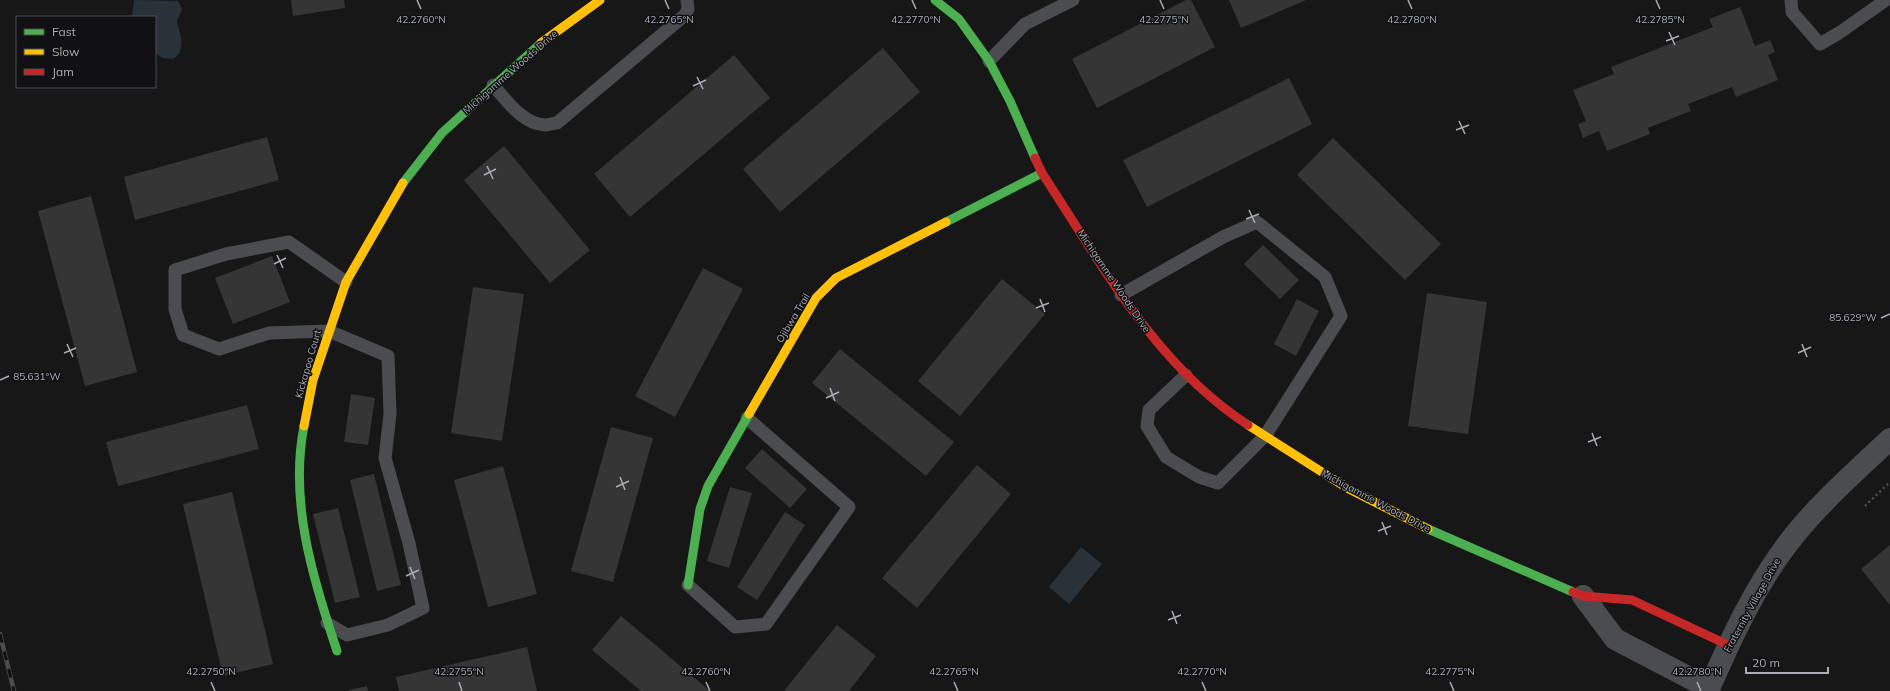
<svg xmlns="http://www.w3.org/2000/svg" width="1890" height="691" font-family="Mulish,sans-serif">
  <rect width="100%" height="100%" fill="#171717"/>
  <g fill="#2a3239">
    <path d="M134 0 178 1 182 9 177 21C179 34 185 39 179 54L173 59 163 58 155 53V17H132Z"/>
    <path d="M1081 547 1102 564 1069 604 1049 587Z"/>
  </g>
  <g fill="#353536">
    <path d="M291 0H344L345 8 293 16Z"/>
    <path d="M1186 0H1191L1215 47 1097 108 1072 59Z"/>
    <path d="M1229 0H1306L1241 28Z"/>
    <path d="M1740 7 1755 46 1770 40 1775 52 1768 55 1778 80 1736 97 1732 87 1688 104 1691 111 1648 128 1650 134 1607 151 1599 131 1583 138 1578 124 1586 121 1573 90 1614 74 1611 67 1713 27 1709 19Z"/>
    <path d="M883 48 920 92 780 212 743 169Z"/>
    <path d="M734 55 770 98 630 217 594 174Z"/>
    <path d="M1289 78 1312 124 1147 207 1123 160Z"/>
    <path d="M267 137 279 180 135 220 124 177Z"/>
    <path d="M1333 138 1441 244 1405 280 1297 175Z"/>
    <path d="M504 146 590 250 550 283 464 180Z"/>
    <path d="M91 196 137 372 85 386 38 211Z"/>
    <path d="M1263 245 1299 280 1280 299 1244 264Z"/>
    <path d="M272 256 290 302 233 324 215 278Z"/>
    <path d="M703 268 743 289 675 417 635 396Z"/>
    <path d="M1002 279 1045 314 960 416 918 381Z"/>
    <path d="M473 287 524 294 502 441 451 433Z"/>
    <path d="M1427 293 1487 302 1468 434 1408 426Z"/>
    <path d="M1297 299 1319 311 1296 356 1274 344Z"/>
    <path d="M840 349 954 442 926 476 812 383Z"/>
    <path d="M351 394 375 398 368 445 344 442Z"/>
    <path d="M247 405 259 449 118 486 106 442Z"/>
    <path d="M611 427 653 438 613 582 571 571Z"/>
    <path d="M762 449 807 489 790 508 745 468Z"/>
    <path d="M977 465 1011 494 917 608 882 578Z"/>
    <path d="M503 466 537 594 488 607 454 480Z"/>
    <path d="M374 474 401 585 377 591 350 480Z"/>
    <path d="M730 487 752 493 729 568 707 561Z"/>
    <path d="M232 492 273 664 223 676 183 504Z"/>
    <path d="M338 508 360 597 335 603 313 514Z"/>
    <path d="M785 512 805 525 757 600 737 587Z"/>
    <path d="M1890 545V605L1861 569Z"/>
    <path d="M621 616 710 691H641L592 650Z"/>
    <path d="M837 625 876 656 849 691H784Z"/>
    <path d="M527 647 537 691H399L396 677Z"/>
    <path d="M367 686 368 691H349V690Z"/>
  </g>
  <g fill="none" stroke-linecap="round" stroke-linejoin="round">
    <path stroke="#4d4e52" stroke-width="2.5" stroke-dasharray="2 3" stroke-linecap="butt" d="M1865 506 1890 482"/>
    <g stroke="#4b4c50" stroke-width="13">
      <path d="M1791 0 1792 12 1820 44 1839 33 1886 0"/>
      <path d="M989 61 1025 24 1073 0"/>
      <path d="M493 85C506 100 523 124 545 125 549 125 553 123 557 123L685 15 688 9 687 0"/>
      <path d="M1121 295 1223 237 1257 222 1325 277 1341 316 1265 436 1218 483 1199 477 1166 457 1147 426 1149 410 1186 375"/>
      <path d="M688 585 735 627 766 624 849 507 747 418"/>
      <path d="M327 623 347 635 388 625 423 608 409 543 385 458 390 414 388 356 329 331 269 333 219 349 183 335 175 309V270L226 254 289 242 346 282"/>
    </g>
    <g stroke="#4b4c50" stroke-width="22">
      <path d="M1583 596 1615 639 1709 688"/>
      <path d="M1708 691C1730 641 1753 590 1786 546 1814 508 1855 472 1890 439"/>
    </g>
    <g stroke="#4caf50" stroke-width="9">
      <path d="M935 0 959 19 989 61 1010 101 1035 158"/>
      <path d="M403 183 442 133 541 43"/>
      <path d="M946 222 1042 173"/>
      <path d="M304 426C289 502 313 579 337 651"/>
      <path d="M1428 529 1573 592"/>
      <path d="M688 585 700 509 708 486 749 414"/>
    </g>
    <g stroke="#ffc107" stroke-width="9">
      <path d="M541 43 600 0"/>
      <path d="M749 414 816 298 836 278 946 222"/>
      <path d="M1248 425 1347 488 1428 529"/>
      <path d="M304 426 313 380 346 282 403 183"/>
    </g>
    <g stroke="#c62828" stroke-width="9">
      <path d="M1035 158 1042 173C1101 263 1155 365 1248 425"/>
      <path d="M1573 592 1583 596 1632 600 1728 645"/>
    </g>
    <g stroke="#4b4c4f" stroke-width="4.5">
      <path id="rail" d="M0 634 14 691"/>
    </g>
    <use href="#rail" stroke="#111113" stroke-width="3" stroke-dasharray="9" stroke-linecap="butt"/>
  </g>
  <path fill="none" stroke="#a8adb8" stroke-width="1.5" d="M417 0 421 9M665 0 669 9M912 0 916 9M1160 0 1164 9M1408 0 1412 9M1656 0 1660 9M1669 32 1675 45M1666 41 1679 36M697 77 703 89M693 86 706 80M1459 121 1465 134M1456 130 1469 125M487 166 493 179M484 175 496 169M1249 210 1255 223M1246 219 1259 214M277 255 283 268M274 264 286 258M1040 299 1045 312M1036 308 1049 303M1881 318 1890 314M67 344 73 357M1802 344 1807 357M64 353 76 348M1798 353 1811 347M0 380 9 376M830 388 835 401M826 398 839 392M1592 433 1597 446M1588 442 1601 437M620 477 625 490M616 487 629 481M1382 522 1387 535M1378 531 1391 526M410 567 415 579M406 576 419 570M1172 611 1177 624M1168 620 1181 615M211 682 215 691M459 682 462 691M706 682 710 691M954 682 958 691M1202 682 1206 691M1450 682 1454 691M1697 682 1701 691"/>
  <g text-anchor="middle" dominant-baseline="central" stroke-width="3" stroke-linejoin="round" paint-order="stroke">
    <g font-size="10" fill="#a8adb8" stroke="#111113">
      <text transform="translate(510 72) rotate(-41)">Michigamme Woods Drive</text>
      <text transform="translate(1114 281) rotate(56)">Michigamme Woods Drive</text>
      <text transform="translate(793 318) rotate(-59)">Ojibwa Trail</text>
      <text transform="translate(308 364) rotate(-74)">Kickapoo Court</text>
      <text transform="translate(1376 501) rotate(28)">Michigamme Woods Drive</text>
      <text transform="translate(1752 605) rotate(-61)">Fraternity Village Drive</text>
    </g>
  </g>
  <g font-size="10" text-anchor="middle" fill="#a8adb8" stroke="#111113" stroke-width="3" stroke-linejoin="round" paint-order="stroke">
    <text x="421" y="23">42.2760°N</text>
    <text x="669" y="23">42.2765°N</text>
    <text x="916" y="23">42.2770°N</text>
    <text x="1164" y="23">42.2775°N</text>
    <text x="1412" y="23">42.2780°N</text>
    <text x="1660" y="23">42.2785°N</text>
    <text x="1853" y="321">85.629°W</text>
    <text x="37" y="380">85.631°W</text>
    <text x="211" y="675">42.2750°N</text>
    <text x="459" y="675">42.2755°N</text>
    <text x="706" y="675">42.2760°N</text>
    <text x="954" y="675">42.2765°N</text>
    <text x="1202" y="675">42.2770°N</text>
    <text x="1450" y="675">42.2775°N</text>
    <text x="1697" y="675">42.2780°N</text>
  </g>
  <rect x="16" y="16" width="140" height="72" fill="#111113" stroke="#4d4f55"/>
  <rect x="24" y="29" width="20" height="6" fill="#4caf50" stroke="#4d4f55"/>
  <text x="52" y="36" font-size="12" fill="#a8adb8">Fast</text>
  <rect x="24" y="49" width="20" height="6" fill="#ffc107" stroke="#4d4f55"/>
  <text x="52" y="56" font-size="12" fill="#a8adb8">Slow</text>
  <rect x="24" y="69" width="20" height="6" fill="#c62828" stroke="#4d4f55"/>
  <text x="52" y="76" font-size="12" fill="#a8adb8">Jam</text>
  <path d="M1746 667v6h82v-6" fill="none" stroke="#a8adb8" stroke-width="2"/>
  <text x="1752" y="667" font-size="12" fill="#a8adb8" stroke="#111113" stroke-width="3" paint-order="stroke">20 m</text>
</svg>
